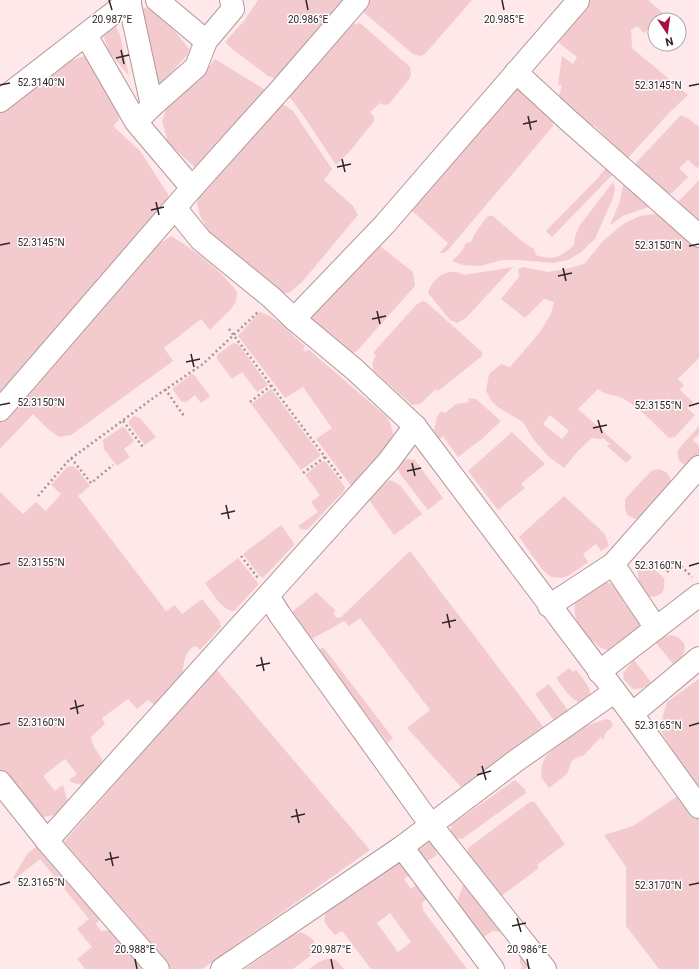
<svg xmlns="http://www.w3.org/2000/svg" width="699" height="969" font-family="Roboto,sans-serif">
  <rect width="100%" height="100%" fill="#fee8e9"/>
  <g fill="#f3cbcf" fill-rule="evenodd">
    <path d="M258 0H344L277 79 268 76 231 48 225 42 244 21Z"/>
    <path d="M365 0H472L425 54 420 56 413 54 361 10Z"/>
    <path d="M590 0H648L663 13 644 33 637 26 631 30 632 48 688 95 669 113 627 159 594 125 590 126 558 99 562 85H558L562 56 573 64 577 57 559 43 563 30Z"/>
    <path d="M150 6 158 10 189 49 188 54 156 89 140 10Z"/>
    <path d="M113 20 120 35 129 76 110 53 103 35Z"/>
    <path d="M360 23 410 67 411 74 410 78 389 104 384 105 380 103 370 112 374 117V121L351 150 336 165 307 121 289 96 350 25Z"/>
    <path d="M84 56 94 63 117 107 119 120 113 126 140 151 168 194 167 205 0 397V109L47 69Z"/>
    <path d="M215 59 270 93 197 169 168 143 162 121 167 107 188 88 200 80Z"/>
    <path d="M521 88 553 119V126L448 250 444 253H440L448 243 410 209 516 89Z"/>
    <path d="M283 104 293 111 332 169 324 180 353 206 358 215 303 281 289 293H278L211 236 200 216 197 203 199 196Z"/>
    <path d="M681 115 689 119 699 127V166L697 168 688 160 679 168 688 177 672 193 667 195 633 166Z"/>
    <path d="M610 169 614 173 552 237 546 231 597 179 604 170Z"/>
    <path d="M624 180 654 205 623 216 610 225 620 201Z"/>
    <path d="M699 180V227L678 206V202Z"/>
    <path d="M613 182 615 188 613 198 595 239 580 253 568 260 553 263 519 260H502L480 266 463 265 452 261 461 252 466 243 471 242C475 232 481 224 488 216H493L523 242 534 249 536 255C553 261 561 257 574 245L575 236 580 225Z"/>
    <path d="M655 214 660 215 699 245V358L678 379 684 385 680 390 693 402 687 408 695 415 675 437 669 438C655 425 640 408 624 399 613 393 608 397 598 389L578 409 632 457 626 463 607 446 610 444 603 438 600 439 592 438 579 450 564 468 549 457 533 439 523 422 499 408 492 402 486 391 489 374 501 364 510 367 540 332 551 314 554 302 544 299 525 318 501 299 519 277 518 269 524 267 548 272 566 269 584 264 604 240 623 224 640 216ZM550 415 569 431 562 439 543 424Z"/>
    <path d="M171 236C193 249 222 271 237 292L236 301 231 309 210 330 201 319 164 348 173 361 71 435 59 437 48 429 33 414 0 449V420L53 364 159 244Z"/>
    <path d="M376 246H380L413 272 415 286 357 351 353 353 312 319V315Z"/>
    <path d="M513 267 466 318 457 323 450 320 428 293C433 277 448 266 464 275Z"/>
    <path d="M422 301 426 302 482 352V356L438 391 436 389 420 404 412 405 374 371C372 365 372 361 376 356L373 353 416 305Z"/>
    <path d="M259 312C277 316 291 334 305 346L303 349 306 352 308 349 387 417C390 423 393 429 393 435 393 447 361 477 352 487L316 439 332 428 303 387 285 398 238 336Z"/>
    <path d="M233 343 238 344 268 385 257 392 242 372 232 379 217 359V355Z"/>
    <path d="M192 374 195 376 210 396 201 403 195 395 185 403 184 401 182 402 173 390V388Z"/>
    <path d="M271 389 320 454V456L301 470 251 404Z"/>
    <path d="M468 398 476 399 501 421 483 438 458 457 443 436 439 439 434 430 437 417 441 411 445 413 456 404 469 402Z"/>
    <path d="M134 416 140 418 156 437 145 445 129 424V421Z"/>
    <path d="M699 426V434L693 440 699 446V457L686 466 679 461 677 452 682 445Z"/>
    <path d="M122 427 125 428 134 441 124 449 130 457 117 466 104 449 103 440Z"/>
    <path d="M512 432 545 464 521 484 525 488 498 510 468 471Z"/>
    <path d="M409 459 415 460 443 498 428 510 400 474 397 467 404 460Z"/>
    <path d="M325 461 345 487 344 491 307 530 301 529 298 526 318 512 311 502 320 495 305 475 321 462Z"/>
    <path d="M73 466 77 469 90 486 78 496 166 611 175 605 182 614 202 599 219 620 221 627 200 650 196 646C183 650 183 668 183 679L156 706 148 700 137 709 128 699 102 718 105 724 91 737C93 751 102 753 103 765L83 785 73 783 69 780 77 774 65 759 43 776 55 791 63 785 67 800 66 808C57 815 50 817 38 817L0 771V492L23 514 36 502 46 511 61 494 51 485 67 467Z"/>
    <path d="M658 469C667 471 670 475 672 485L642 518 635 519 627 515 625 508V499L651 471Z"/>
    <path d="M390 480 400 485 422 514 394 535 369 500 381 487Z"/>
    <path d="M564 496 605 534 609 546 601 551 596 544 583 554 588 562 570 575 562 578 551 577 542 569 519 537Z"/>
    <path d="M281 525 292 540 294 545 263 578 260 576 243 554Z"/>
    <path d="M410 551 545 729 461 787 407 728 430 710 360 618 349 626 344 621 310 640 291 613 316 592 335 610 334 614 336 618 341 617Z"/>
    <path d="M238 558 258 583V585L234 611C223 612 211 591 205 583Z"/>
    <path d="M645 561 664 578C666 594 660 597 645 597L639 585 637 566 639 564Z"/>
    <path d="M600 582C617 581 617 592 625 604 628 609 636 613 640 617 640 632 633 645 617 648 615 649 611 651 608 650 604 650 598 646 595 643 580 631 571 618 576 599Z"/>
    <path d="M671 635C691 640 687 655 674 665L656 643 666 636Z"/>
    <path d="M323 647 393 738 388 743 317 651Z"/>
    <path d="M634 660 651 682C645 688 642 689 633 689L624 680 623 673Z"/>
    <path d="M569 668 573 672 576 670C582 678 592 687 590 698L582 703C570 700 563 687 556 678Z"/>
    <path d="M216 669 370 850 202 969H167L62 844Z"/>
    <path d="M699 679V788L684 768 662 733 661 722 667 702Z"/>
    <path d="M549 684 569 712 555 722 535 694Z"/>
    <path d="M606 719 611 721 613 726C608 731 604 732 604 740L601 737 583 756 578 757 572 761 567 774 549 788 541 777 542 765 546 756 563 741 583 727Z"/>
    <path d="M515 780 525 789 526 793 462 839 456 838 451 832V825Z"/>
    <path d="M682 793 699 817V969H659L626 926V867L604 835 633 826Z"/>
    <path d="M530 802H534L536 804 565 844 537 865 539 868 500 897 469 856 468 852V848Z"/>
    <path d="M429 841 434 844 437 855 424 863 417 849 424 842Z"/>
    <path d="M36 847 43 849 98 913 99 920 96 924 101 931 112 930 137 960 141 969H85L77 959 92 947 77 929 89 919 40 859 15 879 13 878 27 854Z"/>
    <path d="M402 858 415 871 404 879 411 889 421 881 429 897 422 903 423 910 467 969H371L342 931 335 935C329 928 319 920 328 911ZM390 913 411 942 398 952 377 923Z"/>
    <path d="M464 883 531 964 525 969H520L523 967 520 963V957L501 932 492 931 485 936 484 945 459 905 458 899Z"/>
    <path d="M301 932 310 937 314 941 315 948 314 953 293 969H245L295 934Z"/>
    <path d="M327 959 336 960 344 969H309L319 962Z"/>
  </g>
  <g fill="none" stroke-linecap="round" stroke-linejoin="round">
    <g stroke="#b1989a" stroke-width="24">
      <g id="minor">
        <path d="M129 0 152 106 143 115"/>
        <path d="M157 0 206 41"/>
        <path d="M577 0 578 1 385 224 294 319 354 369 415 426 632 714 699 807"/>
        <path d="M86 35 136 122 192 188"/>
        <path d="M516 72 568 120 699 236"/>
        <path d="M0 101 130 0"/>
        <path d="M152 106 196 67 206 41 233 9 231 0"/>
        <path d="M175 208 201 240 272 298 294 319"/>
        <path d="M0 410 192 188 281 89 358 0"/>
        <path d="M613 564 656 628"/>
        <path d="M268 596 280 615 431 825 545 969"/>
        <path d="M549 606 613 564 699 467"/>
        <path d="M599 672 699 595"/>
        <path d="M632 714 699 658"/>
        <path d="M0 782 47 841 158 969"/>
        <path d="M47 841 388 462 415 426"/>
        <path d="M402 847 493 969"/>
        <path d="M222 969 402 847 517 760 614 692"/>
      </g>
    </g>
    <g stroke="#a59596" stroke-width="2.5" stroke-dasharray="2 3" stroke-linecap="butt">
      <path d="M229 329 343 481"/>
      <path d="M165 389 184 416"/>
      <path d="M250 402 272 385"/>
      <path d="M123 421 143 447"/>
      <path d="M71 458 91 483 113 465"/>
      <path d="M303 473 325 457"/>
      <path d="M38 496 69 460 156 396 203 364 259 311"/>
      <path d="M241 556 258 578"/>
      <path d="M667 572 677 562 692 577"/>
    </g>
    <use href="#minor" stroke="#fff" stroke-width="22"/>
  </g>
  <path fill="none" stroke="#2f2526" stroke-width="1.5" d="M109 0 112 10M306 0 308 10M502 0 504 10M121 50 124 64M116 58 129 55M0 85 10 83M689 86 699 84M528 116 531 130M523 124 537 121M342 159 345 172M337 167 351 164M156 202 159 215M151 210 164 207M0 245 10 243M689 246 699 244M563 268 566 281M558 276 572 273M377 311 380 324M372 319 386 316M191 354 194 367M186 362 200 359M0 405 10 403M689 406 699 403M598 420 602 433M593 428 607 425M412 463 415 476M407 471 421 468M226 505 229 519M221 514 235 511M0 565 10 563M689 566 699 563M447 614 450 628M442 623 456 620M261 657 264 671M256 666 270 663M75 700 78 714M70 709 84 705M0 725 10 723M689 726 699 723M482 766 486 780M477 775 491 771M296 809 299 823M291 817 305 814M110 852 113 866M105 860 119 857M0 885 10 882M689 885 699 883M517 918 521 932M512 926 526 923M135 959 137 969M331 959 333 969M527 959 529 969"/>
  <g font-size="10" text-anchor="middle" fill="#2f2526" stroke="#fff" stroke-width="3" stroke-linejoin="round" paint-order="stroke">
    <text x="112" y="23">20.987°E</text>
    <text x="308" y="23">20.986°E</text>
    <text x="504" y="23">20.985°E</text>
    <text x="41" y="86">52.3140°N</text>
    <text x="658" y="89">52.3145°N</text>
    <text x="41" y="246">52.3145°N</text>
    <text x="658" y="249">52.3150°N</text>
    <text x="41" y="406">52.3150°N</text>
    <text x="658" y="409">52.3155°N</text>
    <text x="41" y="566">52.3155°N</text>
    <text x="658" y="569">52.3160°N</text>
    <text x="41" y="726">52.3160°N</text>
    <text x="658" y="729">52.3165°N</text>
    <text x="41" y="886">52.3165°N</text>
    <text x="658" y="889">52.3170°N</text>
    <text x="135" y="953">20.988°E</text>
    <text x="331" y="953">20.987°E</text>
    <text x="527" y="953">20.986°E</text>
  </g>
  <g transform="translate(667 32) rotate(167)"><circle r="19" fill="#ffffff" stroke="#aca8a8"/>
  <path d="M0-3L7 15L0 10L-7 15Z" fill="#a71040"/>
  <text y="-6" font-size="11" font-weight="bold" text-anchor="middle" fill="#2f2526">N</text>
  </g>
</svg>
